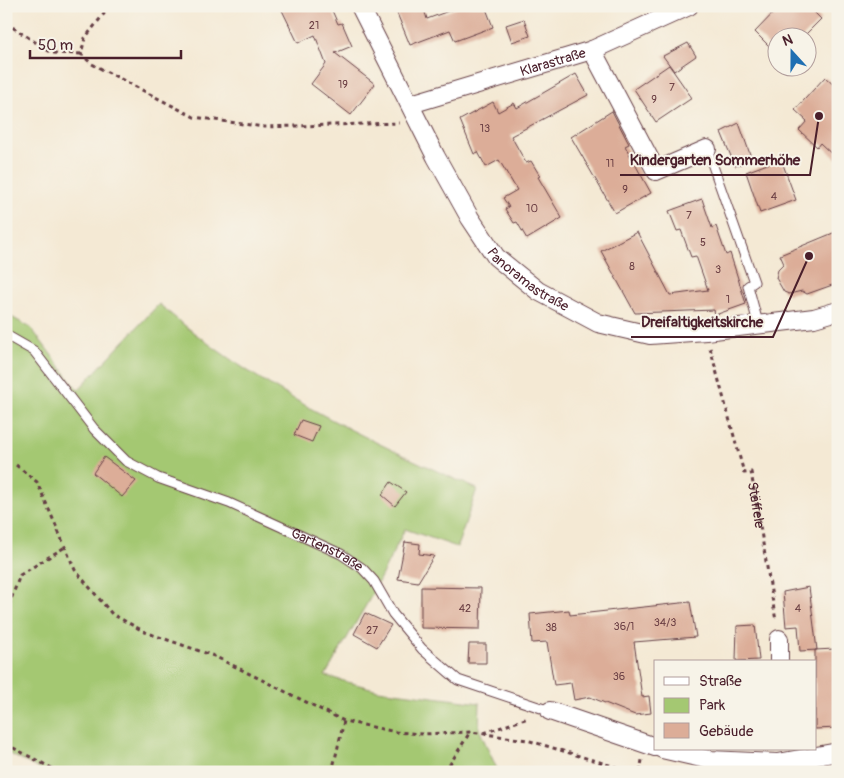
<svg xmlns="http://www.w3.org/2000/svg" width="844" height="778" font-family="Pangolin,sans-serif">
  <rect width="100%" height="100%" fill="#f7f3e8"/>
  <filter id="ink" filterUnits="userSpaceOnUse"><feTurbulence type="fractalNoise" baseFrequency=".02" numOctaves="2"/><feDisplacementMap in="SourceGraphic" scale="10" xChannelSelector="R" yChannelSelector="G"/><feConvolveMatrix kernelMatrix="1 2 1 2 8 2 1 2 1" color-interpolation-filters="sRGB"/></filter>
  <filter id="wash" filterUnits="userSpaceOnUse"><feTurbulence type="fractalNoise" baseFrequency=".0096" numOctaves="4" result="noise"/><feDisplacementMap in="SourceGraphic" scale="20" xChannelSelector="R" yChannelSelector="G"/><feGaussianBlur stdDeviation="1.12" result="paint"/><feColorMatrix in="noise" values="0 0 0 0 0 0 0 0 0 0 0 0 0 0 0 0 0 1.4 0 .05"/><feComposite in="paint" operator="in"/></filter>
  <g filter="url(#wash)">
    <rect width="100%" height="100%" fill="#f4e9d4"/>
    <path fill="#a4c872" stroke="#77744e" d="M159 304C252 386 365 439 477 489L457 547 405 529 369 600 325 676 378 690 480 703 479 729 497 769 504 772H45L6 752V447L10 384 6 379V314L31 328 78 390Z"/>
    <g id="blocks">
      <g fill="#dcad98">
        <path d="M280 6H330L338 24 342 23 352 46 335 53 375 84 351 115 311 84 326 64 315 35 298 43Z"/>
        <path d="M394 6H423L427 19 462 6H485L493 27 455 41 450 30 410 45Z"/>
        <path d="M780 6H808L821 19 802 38H776V53L755 32Z"/>
        <path d="M524 19 530 36 512 42 506 25Z"/>
        <path d="M688 43 696 56 674 71 663 56Z"/>
        <path d="M669 65 692 98 656 122 634 89Z"/>
        <path d="M576 74 588 95 511 136 526 163 531 161 540 176 538 177 562 218 527 239 517 222 514 223 505 209 509 207 503 198 517 190 499 160 486 167 478 152 474 154 460 120 493 102 498 112 514 103 517 108Z"/>
        <path d="M825 77 838 89V160L820 143 817 147 799 130 807 121 795 110Z"/>
        <path d="M612 111 629 144 625 146 651 193 615 213 571 137Z"/>
        <path d="M739 123 752 160 735 166 721 132Z"/>
        <path d="M781 159 796 200 760 213 746 172Z"/>
        <path d="M702 199 712 228 716 226 726 255 730 253 746 304 715 315 714 310 635 313 601 251 637 232 670 295 708 290 696 256 691 257 681 230 677 231 669 211Z"/>
        <path d="M838 231V283L807 294 802 291 789 294 784 292 776 278 778 270 784 264 780 255Z"/>
        <path d="M301 420 319 426 312 442 294 435Z"/>
        <path d="M104 457 136 481 122 497 93 473Z"/>
        <path d="M391 482 406 492 395 506 382 495Z"/>
        <path d="M405 542 420 544 419 554 434 556 418 582 398 579Z"/>
        <path d="M421 587 481 588 480 629 421 628Z"/>
        <path d="M809 587 817 650 800 651 798 626 786 627 783 592Z"/>
        <path d="M690 602 696 637 634 642 642 697 649 696 651 713 635 715 590 697 574 700 571 683 554 685 547 642 532 643 530 614 569 610 570 615Z"/>
        <path d="M365 613 391 625 377 647 354 634Z"/>
        <path d="M755 625 759 660 736 661 737 626Z"/>
        <path d="M469 644H486V663H468Z"/>
        <path d="M835 649 838 728 815 729V650Z"/>
      </g>
    </g>
  </g>
  <g filter="url(#ink)">
    <use href="#blocks" fill-opacity="0" stroke="#643d44" stroke-width="1"/>
    <g fill="none" stroke-linecap="round" stroke-linejoin="round">
      <g stroke="#643d44" stroke-width="11">
        <g id="service">
          <path d="M707 149 754 282 748 286 758 323"/>
          <path id="s2" d="M6 335 34 351 94 429 126 461 158 478 229 503 341 554 362 568 374 581 393 614 422 649 458 680 550 711"/>
        </g>
      </g>
      <g stroke="#643d44" stroke-width="20">
        <g id="minor">
          <path id="s3" d="M360 6 436 157 470 218 496 257 538 291 598 323 650 335 706 331 814 318 838 311"/>
          <path d="M592 50 656 171 707 149"/>
          <path id="s4" d="M411 104 592 50 689 6"/>
          <path d="M779 662V639"/>
          <path d="M550 711 655 747"/>
          <path d="M662 749 710 760 778 763 838 752"/>
        </g>
      </g>
      <g stroke="#643d44" stroke-width="3" stroke-dasharray="4 4" stroke-linecap="butt">
        <path d="M110 6 85 38 81 54 92 64 194 117 264 127 399 123"/>
        <path d="M829 6 838 14"/>
        <path d="M6 23 52 53 81 54"/>
        <path id="s1" d="M710 348 744 473 751 472 776 621"/>
        <path d="M16 465 37 482 75 570 112 614 145 632 214 656 344 721 396 732 422 734 471 732 527 740 632 772"/>
        <path d="M6 613 20 575 65 547"/>
        <path d="M484 733 528 718"/>
        <path d="M6 744 59 772"/>
        <path d="M332 772 344 721"/>
        <path d="M445 772 470 732"/>
        <path d="M640 772 642 760"/>
      </g>
      <use href="#service" stroke="#fff" stroke-width="9"/>
      <use href="#minor" stroke="#fff" stroke-width="18"/>
    </g>
  </g>
  <g text-anchor="middle" dominant-baseline="central" stroke-width="4" stroke-linejoin="round" paint-order="stroke">
    <g font-size="11" fill="#6e4246">
      <text x="314" y="25">21</text>
      <text x="343" y="84">19</text>
      <text x="672" y="87">7</text>
      <text x="654" y="99">9</text>
      <text x="485" y="128">13</text>
      <text x="610" y="163">11</text>
      <text x="625" y="189">9</text>
      <text x="774" y="196">4</text>
      <text x="532" y="208">10</text>
      <text x="689" y="215">7</text>
      <text x="703" y="242">5</text>
      <text x="632" y="266">8</text>
      <text x="718" y="269">3</text>
      <text x="728" y="299">1</text>
      <text x="465" y="608">42</text>
      <text x="798" y="608">4</text>
      <text x="665" y="622">34/3</text>
      <text x="624" y="626">36/1</text>
      <text x="551" y="627">38</text>
      <text x="372" y="630">27</text>
      <text x="619" y="676">36</text>
    </g>
    <g font-size="14" fill="#4a1f2b" stroke="#f7f3e8">
      <text stroke="none"><textPath href="#s4" startOffset="148">Klarastraße</textPath></text>
      <text stroke="none"><textPath href="#s3" startOffset="325">Panoramastraße</textPath></text>
      <text stroke="none"><textPath href="#s1" startOffset="170">Stäffele</textPath></text>
      <text stroke="none"><textPath href="#s2" startOffset="396">Gartenstraße</textPath></text>
    </g>
  </g>
  <path fill="none" stroke="#4a1f2b" stroke-width="2" d="M819 116L810 175H620M809 256L773 337H631"/>
  <g fill="#4a1f2b" stroke="#f7f3e8" stroke-width="2">
    <circle cx="819" cy="116" r="5"/>
    <circle cx="809" cy="256" r="5"/>
  </g>
  <g font-size="15" text-anchor="middle" font-weight="bold" fill="#4a1f2b" stroke="#f7f3e8" stroke-width="4" stroke-linejoin="round" paint-order="stroke">
    <text x="715" y="165">Kindergarten Sommerhöhe</text>
    <text x="702" y="327">Dreifaltigkeitskirche</text>
  </g>
  <rect width="844" height="778" fill="none" stroke="#f7f3e8" stroke-width="25"/>
  <rect x="654" y="660" width="162" height="90" fill="#f7f3e8" stroke="#b29e9c"/>
  <rect x="664" y="677" width="25" height="8" fill="#ffffff" stroke="#b29e9c"/>
  <text x="699" y="686" font-size="15" fill="#4a1f2b">Straße</text>
  <rect x="664" y="698" width="25" height="15" fill="#a4c872" stroke="#b29e9c"/>
  <text x="699" y="710" font-size="15" fill="#4a1f2b">Park</text>
  <rect x="664" y="723" width="25" height="15" fill="#dcad98" stroke="#b29e9c"/>
  <text x="699" y="736" font-size="15" fill="#4a1f2b">Gebäude</text>
  <g transform="translate(792 52) rotate(339)"><circle r="24" fill="#f7f3e8" stroke="#b29e9c"/>
  <path d="M0-4L9 19L0 12L-9 19Z" fill="#1f6fb2"/>
  <text y="-8" font-size="14" font-weight="bold" text-anchor="middle" fill="#4a1f2b">N</text>
  </g>
  <path d="M30 50v8h151v-8" fill="none" stroke="#4a1f2b" stroke-width="2.5"/>
  <text x="38" y="50" font-size="15" fill="#4a1f2b" stroke="#f7f3e8" stroke-width="4" paint-order="stroke">50 m</text>
</svg>
